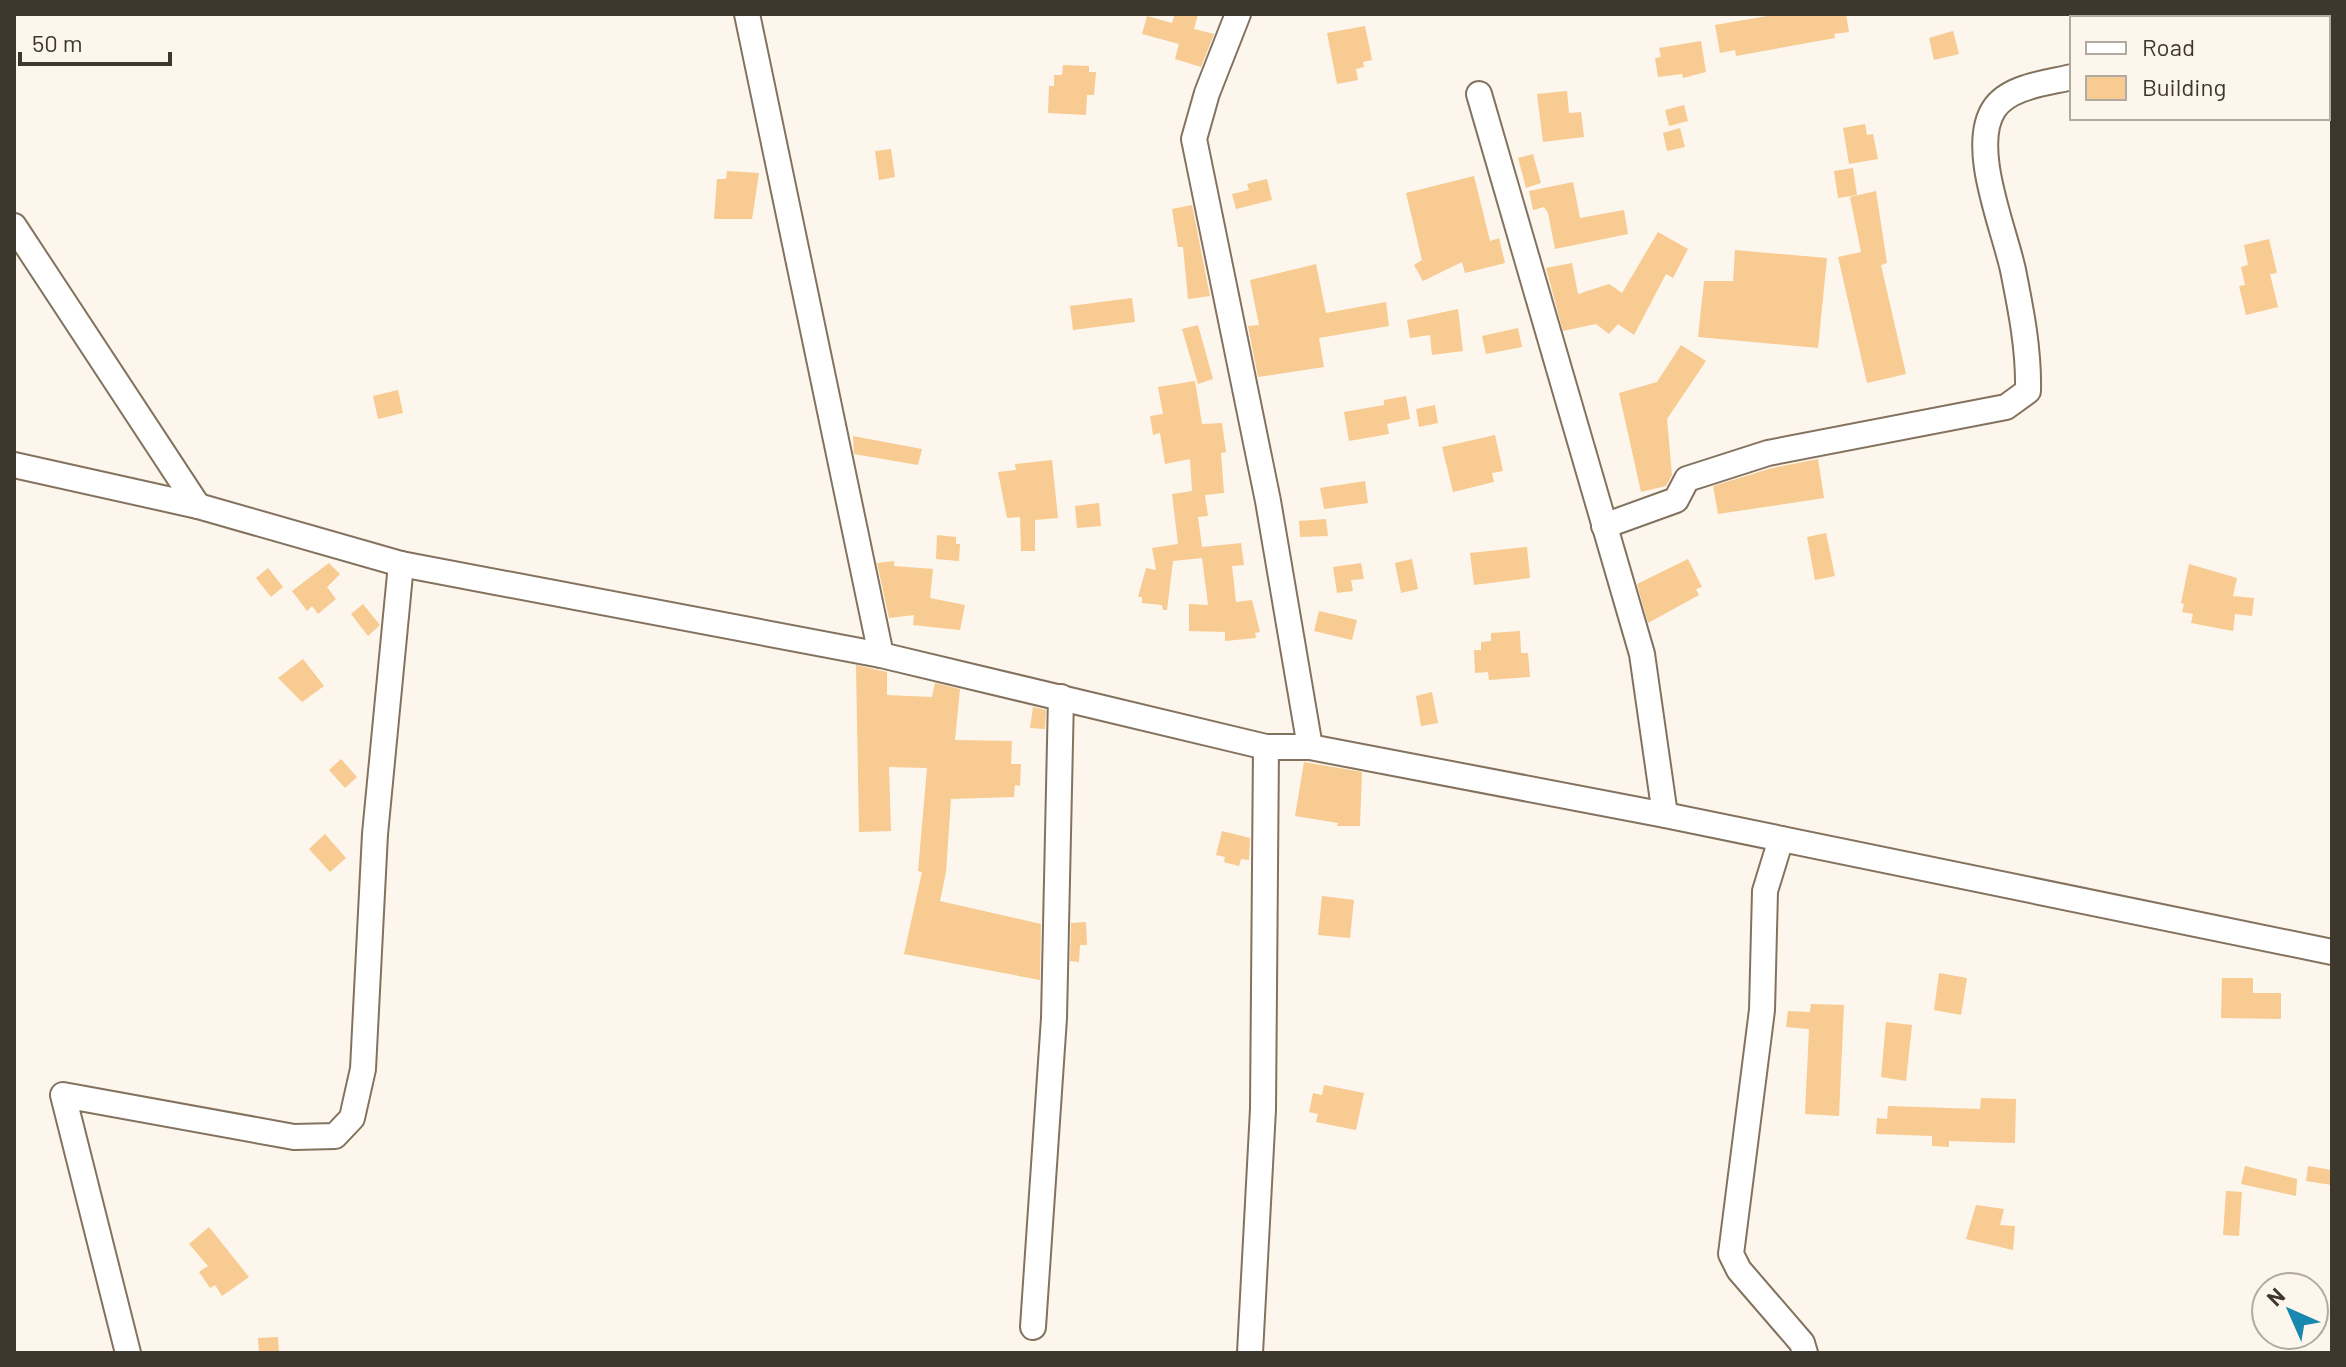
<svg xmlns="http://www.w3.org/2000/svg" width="2346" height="1367" font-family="Barlow,sans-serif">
  <rect width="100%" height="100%" fill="#fdf6ec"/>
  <g fill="#f7cb92">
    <path d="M1175 14H1198L1194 29 1214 34 1201 67 1175 59 1179 44 1142 34 1147 16 1172 23Z"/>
    <path d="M1779 14H1846L1849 32 1834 34 1835 38 1736 56 1735 50 1720 53 1715 25Z"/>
    <path d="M1365 26 1372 60 1363 62 1364 67 1356 69 1358 80 1337 84 1327 33Z"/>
    <path d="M1953 31 1959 54 1934 60 1929 38Z"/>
    <path d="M1701 41 1706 72 1683 78 1682 74 1658 77 1655 58 1661 57 1659 48Z"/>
    <path d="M1063 65 1089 66V72H1096L1094 95H1087L1086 115 1048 113 1049 86H1054V75H1062Z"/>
    <path d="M1567 91 1569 113 1581 112 1584 137 1543 142 1537 94Z"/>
    <path d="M1684 105 1688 121 1669 126 1665 110Z"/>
    <path d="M1865 124 1867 135 1873 134 1878 159 1849 164 1843 128Z"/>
    <path d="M1680 128 1685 147 1667 151 1663 133Z"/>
    <path d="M891 149 895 177 879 180 875 151Z"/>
    <path d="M1533 154 1541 183 1526 188 1518 158Z"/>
    <path d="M1853 168 1857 195 1838 198 1834 171Z"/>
    <path d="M727 171 759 173 752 219H714L717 179H726Z"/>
    <path d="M1474 176 1490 241 1499 238 1505 263 1465 273 1462 262 1423 281 1414 265 1422 260 1406 193Z"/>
    <path d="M1267 179 1272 200 1236 209 1232 194 1249 190 1247 184Z"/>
    <path d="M1573 182 1580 218 1624 210 1628 234 1555 249 1548 213 1544 207 1533 210 1529 191Z"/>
    <path d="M1876 191 1887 263 1881 265 1906 374 1867 383 1838 257 1861 252 1850 197Z"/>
    <path d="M1192 205 1210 296 1188 299 1183 247H1178L1172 209Z"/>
    <path d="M1658 232 1688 249 1673 278 1666 274 1634 335 1618 324 1609 334 1596 324 1563 331 1546 268 1572 263 1578 294 1609 284 1622 293Z"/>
    <path d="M2269 239 2277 273 2270 274 2278 307 2246 315 2239 286 2245 285 2241 267 2248 265 2244 245Z"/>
    <path d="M1735 250 1827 258 1818 348 1698 337 1704 281H1733Z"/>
    <path d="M1316 264 1326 313 1386 302 1389 326 1319 338 1324 367 1258 377 1248 326 1259 325 1250 280Z"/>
    <path d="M1132 298 1135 322 1073 330 1070 306Z"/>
    <path d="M1458 309 1463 351 1432 355 1430 335 1410 338 1407 320Z"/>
    <path d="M1198 325 1213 379 1198 384 1182 329Z"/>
    <path d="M1518 328 1522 347 1486 354 1482 336Z"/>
    <path d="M1681 345 1706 361 1667 419 1672 475 1666 486 1641 492 1619 393 1657 382Z"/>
    <path d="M1195 381 1202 424 1222 423 1226 452 1221 453 1224 493 1205 495 1208 516 1198 517 1202 547 1241 543 1244 565 1232 566 1236 602 1252 600 1260 632 1255 633 1256 638 1225 641V632L1189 631V604L1208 605 1202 558 1173 561 1167 610H1163L1162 605 1142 603V597H1138L1146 568 1156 570 1152 548 1178 544 1172 494 1192 491 1190 459 1165 464 1160 433 1153 435 1150 416 1163 414 1158 387Z"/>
    <path d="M398 390 403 413 378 419 373 396Z"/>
    <path d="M1406 396 1410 419 1387 424 1389 434 1349 441 1344 412 1384 405V400Z"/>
    <path d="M1435 405 1438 423 1419 427 1416 409Z"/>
    <path d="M1495 435 1503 471 1492 473 1494 482 1453 492 1442 447Z"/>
    <path d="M853 436 922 449 918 465 854 454Z"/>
    <path d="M1818 459 1824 498 1718 514 1713 486 1772 468Z"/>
    <path d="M1052 460 1058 518 1035 520V551H1021L1020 517 1007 518 998 472 1016 470 1015 464Z"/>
    <path d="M1365 481 1368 503 1324 509 1320 488Z"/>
    <path d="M1099 503 1101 526 1077 528 1075 506Z"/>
    <path d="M1326 519 1328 536 1300 537 1299 521Z"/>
    <path d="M1826 533 1835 576 1815 580 1807 537Z"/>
    <path d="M937 535 956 537V544H960L959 561 936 559Z"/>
    <path d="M1527 547 1530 578 1474 585 1470 553Z"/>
    <path d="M1412 559 1418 589 1401 593 1395 563Z"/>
    <path d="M1688 559 1702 587 1696 589 1699 595 1648 623 1637 584Z"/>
    <path d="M894 561V566L933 569 930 598 965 605 960 630 913 625 914 615 889 618 877 563Z"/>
    <path d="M329 563 340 574 327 587 336 599 318 614 312 606 307 611 292 591Z"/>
    <path d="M1361 563 1364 579 1351 580 1353 591 1337 593 1333 567Z"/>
    <path d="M2189 564 2237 578 2233 596 2254 598 2252 616 2235 614 2233 631 2191 623 2193 614 2182 612 2184 604 2181 603Z"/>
    <path d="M268 568 283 587 271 597 256 578Z"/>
    <path d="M363 604 380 625 368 636 351 614Z"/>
    <path d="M1319 611 1357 620 1352 640 1314 631Z"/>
    <path d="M1520 631 1521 653H1528L1530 677 1489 680 1488 672 1475 673 1474 650H1481V642L1491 641V633Z"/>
    <path d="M303 659 324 686 302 702 278 678Z"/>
    <path d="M856 665 887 672V695L932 697 935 683 960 689 955 740 1012 741 1011 764H1021L1020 786 1015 785 1014 797 951 799 946 872 940 901 1041 924 1040 980 904 954 922 872 918 871 927 768 889 767 891 831 859 832Z"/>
    <path d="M1432 692 1438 723 1421 726 1416 696Z"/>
    <path d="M1033 707 1046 710 1045 729 1030 728Z"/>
    <path d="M341 759 357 777 345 788 329 770Z"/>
    <path d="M1304 762 1362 772 1360 826H1337L1338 823 1295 816Z"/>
    <path d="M1222 831 1250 838 1249 860 1241 859 1239 866 1224 862 1225 857 1216 855Z"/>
    <path d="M325 834 346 858 330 872 309 849Z"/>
    <path d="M1322 896 1354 900 1350 938 1318 935Z"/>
    <path d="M1086 922 1087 945H1080L1079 962 1070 961 1071 923Z"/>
    <path d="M1939 973 1967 978 1961 1015 1934 1010Z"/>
    <path d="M2222 978H2253V993H2281V1019L2221 1018Z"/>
    <path d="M1811 1004 1844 1005 1839 1116 1805 1114 1809 1029 1786 1027 1788 1011 1810 1012Z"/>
    <path d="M1886 1022 1912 1025 1906 1081 1881 1077Z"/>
    <path d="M1324 1085 1364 1093 1356 1130 1316 1122 1318 1114 1309 1112 1313 1093 1322 1095Z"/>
    <path d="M1981 1098 2016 1099 2015 1143 1949 1141V1147L1932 1146V1136L1876 1134 1877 1118 1887 1119 1888 1106 1980 1109Z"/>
    <path d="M2245 1166 2297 1179 2296 1196 2241 1184Z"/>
    <path d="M2308 1166 2332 1170V1185L2306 1181Z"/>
    <path d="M2226 1191 2242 1192 2239 1236 2223 1235Z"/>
    <path d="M1976 1205 2004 1209 2000 1225 2015 1226 2013 1250 1966 1239Z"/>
    <path d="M209 1227 249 1277 222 1296 215 1285 210 1288 199 1272 208 1266 189 1244Z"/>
    <path d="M278 1337 279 1353H259L258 1338Z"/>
  </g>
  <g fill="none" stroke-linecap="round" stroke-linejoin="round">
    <g stroke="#83725e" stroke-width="28">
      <g id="street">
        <path d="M747 14 881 655"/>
        <path d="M1238 14 1207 93 1194 139 1268 501 1310 747"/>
        <path d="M2151 18 2152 14"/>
        <path d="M1479 94 1642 654 1665 815"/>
        <path d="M14 226 198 506"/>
        <path d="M14 465 198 506 401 564 881 655 1266 747H1310L1665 815 2332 952"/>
        <path d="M1604 526 1676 500 1687 479 1768 453 2006 407 2028 391C2029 350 2021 310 2013 270 2004 228 1969 147 1994 109 2009 86 2048 83 2072 77"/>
        <path d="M1781 839 1765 891 1762 1010 1731 1254 1739 1270 1802 1343 1805 1353"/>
        <path d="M1033 1327 1054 1018 1061 697"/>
        <path d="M128 1353 63 1095 294 1137 335 1136 352 1118 363 1069 375 834 401 564"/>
        <path d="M1250 1353 1263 1109 1266 747"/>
      </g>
    </g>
    <use href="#street" stroke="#fff" stroke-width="24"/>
  </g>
  <rect width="2346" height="1367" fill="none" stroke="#3e372e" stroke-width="32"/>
  <rect x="2070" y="16" width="260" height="104" fill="#fdf6ec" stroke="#b1aaa0" stroke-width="2"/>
  <rect x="2086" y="42" width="40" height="12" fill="#ffffff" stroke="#b1aaa0" stroke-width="2"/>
  <text x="2142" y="56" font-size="24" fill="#3e372e">Road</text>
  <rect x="2086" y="76" width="40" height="24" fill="#f7cb92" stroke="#b1aaa0" stroke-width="2"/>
  <text x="2142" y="96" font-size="24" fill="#3e372e">Building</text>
  <g transform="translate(2290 1311) rotate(315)"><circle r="38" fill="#fdf6ec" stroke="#b1aaa0" stroke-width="2"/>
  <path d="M0-6L14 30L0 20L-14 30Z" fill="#1888ae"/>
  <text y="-12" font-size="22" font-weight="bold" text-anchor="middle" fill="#3e372e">N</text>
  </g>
  <path d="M20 52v12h150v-12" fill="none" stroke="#3e372e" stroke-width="4"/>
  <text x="32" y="52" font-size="24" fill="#3e372e" stroke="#fdf6ec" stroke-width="6" paint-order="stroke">50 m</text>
</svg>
